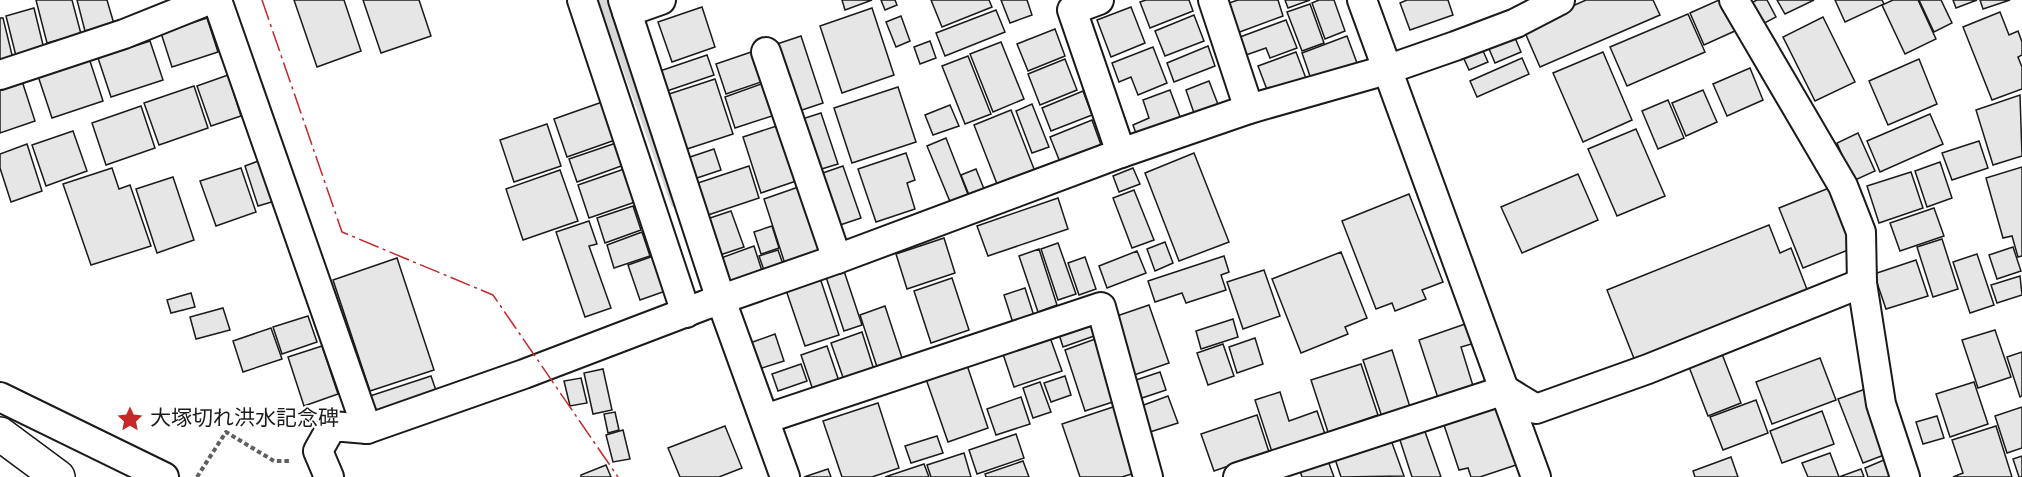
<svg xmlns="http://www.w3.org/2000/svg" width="2022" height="477" font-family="Overpass,'Noto Sans JP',sans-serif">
  <rect width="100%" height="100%" fill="#fff"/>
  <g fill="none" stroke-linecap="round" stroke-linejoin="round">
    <path stroke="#d7d7d7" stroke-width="9" d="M603 0 675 203"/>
  </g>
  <g fill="#e6e6e6" stroke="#1a1a1a" stroke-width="1.5">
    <path d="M36 0H72L81 34 47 43Z"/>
    <path d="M77 0H107L114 24 85 31Z"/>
    <path d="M294 0H344L361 51 317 67Z"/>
    <path d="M363 0H419L431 36 381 53Z"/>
    <path d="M842 0H872L845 10Z"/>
    <path d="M881 0H895L897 5 885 10Z"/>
    <path d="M931 0H989L992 7 942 27Z"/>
    <path d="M1001 0H1027L1032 15 1010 23Z"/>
    <path d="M1146 0H1189L1193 11 1150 28 1140 2Z"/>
    <path d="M1238 0H1278L1283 16 1237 33 1226 4Z"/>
    <path d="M1285 0H1310L1288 8Z"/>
    <path d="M1319 0H1334L1345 31 1325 39 1312 3Z"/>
    <path d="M1407 0H1448L1453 15 1410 30 1400 3Z"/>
    <path d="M1586 0H1653L1660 15 1540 67 1523 28Z"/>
    <path d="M1719 0H1724L1737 30 1704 45 1690 13Z"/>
    <path d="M1757 0H1767L1776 17 1757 27 1747 5Z"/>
    <path d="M1777 0H1814L1785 14Z"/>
    <path d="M1835 0H1882L1884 4 1845 22Z"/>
    <path d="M1893 0H1918L1936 39 1905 54 1882 5Z"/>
    <path d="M1919 0H1941L1952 23 1934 32Z"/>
    <path d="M1953 0H1977L1956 8Z"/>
    <path d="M1980 0H2010L1983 9Z"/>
    <path d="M1310 4 1324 43 1302 51 1287 12Z"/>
    <path d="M702 7 715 47 672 62 658 22Z"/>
    <path d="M1131 7 1145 43 1111 57 1097 20Z"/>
    <path d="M34 8 44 49 16 56 6 16Z"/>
    <path d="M872 8 894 75 842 93 820 26Z"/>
    <path d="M996 10 1005 32 945 56 936 33Z"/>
    <path d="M2000 12 2009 35 2018 31 2022 42V55L2018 57 2022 67V89L1992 100 1963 27Z"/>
    <path d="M1688 14 1705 52 1627 86 1610 47Z"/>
    <path d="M1194 15 1204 41 1165 56 1155 31Z"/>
    <path d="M901 16 910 41 896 47 886 22Z"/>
    <path d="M1823 17 1855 82 1815 101 1783 37Z"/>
    <path d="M0 18H3L13 59 0 63Z"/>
    <path d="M207 18 218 52 172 67 161 33Z"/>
    <path d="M1286 20 1297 48 1270 58 1266 48 1246 55 1240 37Z"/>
    <path d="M1055 29 1065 56 1028 71 1017 44Z"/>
    <path d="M1513 33 1521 52 1495 63 1487 44Z"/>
    <path d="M801 36 823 103 793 113 771 46Z"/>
    <path d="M1347 36 1357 63 1311 79 1302 53Z"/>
    <path d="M150 41 163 80 111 97 98 58Z"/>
    <path d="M930 41 936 58 920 64 914 47Z"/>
    <path d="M1001 42 1024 99 993 112 970 54Z"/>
    <path d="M1479 42 1488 62 1469 70 1460 50Z"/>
    <path d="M1208 46 1215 66 1174 82 1167 63Z"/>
    <path d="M1153 47 1167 83 1138 95 1131 77 1119 82 1112 63Z"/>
    <path d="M757 50 767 80 726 94 716 64Z"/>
    <path d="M1296 52 1307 81 1269 95 1258 66Z"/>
    <path d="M1603 52 1632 120 1583 142 1553 73Z"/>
    <path d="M707 55 714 75 664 92 657 72Z"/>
    <path d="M968 56 991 114 965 124 942 66Z"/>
    <path d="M89 58 103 101 52 118 38 76Z"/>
    <path d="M1522 58 1529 74 1477 97 1470 81Z"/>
    <path d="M1065 59 1077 90 1040 105 1028 74Z"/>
    <path d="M1919 59 1937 104 1888 125 1869 81Z"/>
    <path d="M1750 68 1763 100 1727 116 1713 84Z"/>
    <path d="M228 75 241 116 211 126 197 86Z"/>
    <path d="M715 79 733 134 684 150 666 95Z"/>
    <path d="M22 81 35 121 0 133V89Z"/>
    <path d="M1209 81 1219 107 1195 116 1186 90Z"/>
    <path d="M767 82 778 114 735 128 725 97Z"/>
    <path d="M194 86 208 128 159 145 144 103Z"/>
    <path d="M898 87 916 142 852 163 834 108Z"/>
    <path d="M1170 90 1182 122 1138 139 1133 125 1149 118 1143 100Z"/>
    <path d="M1703 90 1717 122 1686 136 1672 103Z"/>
    <path d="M1083 91 1092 115 1051 131 1042 108Z"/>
    <path d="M2020 95 2022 156 1993 165 1976 110Z"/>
    <path d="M1668 100 1684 138 1658 149 1642 111Z"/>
    <path d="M605 101 618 139 567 157 554 119Z"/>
    <path d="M1032 104 1049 147 1032 153 1016 111Z"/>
    <path d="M950 105 959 126 933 135 925 115Z"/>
    <path d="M141 106 155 148 106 165 92 123Z"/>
    <path d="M1011 110 1036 174 999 189 974 125Z"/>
    <path d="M821 113 838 164 815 171 799 120Z"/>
    <path d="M1930 114 1943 144 1880 172 1867 141Z"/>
    <path d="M1092 120 1101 145 1060 162 1050 137Z"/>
    <path d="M786 123 805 178 761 193 743 137Z"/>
    <path d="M547 124 561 166 514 182 500 140Z"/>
    <path d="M1636 129 1665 196 1617 216 1588 149Z"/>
    <path d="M73 131 87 171 46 186 32 145Z"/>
    <path d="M1858 133 1875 171 1853 181 1837 143Z"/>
    <path d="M946 138 969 197 951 204 927 146Z"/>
    <path d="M1979 141 1988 168 1952 180 1942 153Z"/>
    <path d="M616 143 624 165 577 182 569 159Z"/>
    <path d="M27 144 42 191 11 202 0 168V154Z"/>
    <path d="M714 149 721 170 694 179 687 158Z"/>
    <path d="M906 153 915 180 907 183 915 209 876 222 858 169Z"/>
    <path d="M1194 153 1229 242 1179 261 1145 173Z"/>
    <path d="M261 160 275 201 258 206 245 166Z"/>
    <path d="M1940 162 1952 198 1927 207 1915 171Z"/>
    <path d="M749 166 759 198 705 216 695 184Z"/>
    <path d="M843 166 861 218 834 227 817 175Z"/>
    <path d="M2022 167V256L2018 257 2012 236 2003 238 1986 178Z"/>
    <path d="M112 168 119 189 130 185 151 246 91 265 63 184Z"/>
    <path d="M241 168 256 212 216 226 200 181Z"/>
    <path d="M627 168 638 201 589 218 578 185Z"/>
    <path d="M1133 168 1140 184 1119 192 1113 176Z"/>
    <path d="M976 169 984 189 969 195 961 175Z"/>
    <path d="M560 170 578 221 523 240 506 189Z"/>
    <path d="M1911 172 1923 208 1879 223 1867 186Z"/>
    <path d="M1578 174 1598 220 1522 253 1501 207Z"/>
    <path d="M173 177 194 240 157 253 136 189Z"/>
    <path d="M807 184 829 249 785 264 764 199Z"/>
    <path d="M1829 188 1853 248 1803 268 1779 208Z"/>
    <path d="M1134 190 1154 240 1132 248 1113 198Z"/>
    <path d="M1409 194 1443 282 1422 290 1426 299 1395 311 1392 303 1376 309 1342 221Z"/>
    <path d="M1058 198 1068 229 988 256 977 226Z"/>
    <path d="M633 206 641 230 605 243 597 218Z"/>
    <path d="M1934 208 1944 236 1900 251 1890 223Z"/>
    <path d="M731 211 744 247 720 255 707 219Z"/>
    <path d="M589 221 597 244 589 246 611 308 585 317 556 232Z"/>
    <path d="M1769 225 1780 253 1791 248 1808 292 1635 361 1607 290Z"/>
    <path d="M772 226 779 248 761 254 754 232Z"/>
    <path d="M642 232 650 256 614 268 607 245Z"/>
    <path d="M944 238 955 273 907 289 896 254Z"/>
    <path d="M1942 239 1958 289 1933 297 1917 247Z"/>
    <path d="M1165 242 1173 263 1155 271 1147 249Z"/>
    <path d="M1058 243 1076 294 1058 300 1041 249Z"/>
    <path d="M754 246 762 271 729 282 721 258Z"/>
    <path d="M2013 247 2021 271 1997 279 1989 255Z"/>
    <path d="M1039 249 1057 305 1038 312 1019 256Z"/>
    <path d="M778 250 785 270 766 276 759 256Z"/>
    <path d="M1137 251 1146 273 1107 288 1099 266Z"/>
    <path d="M1341 252 1367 318 1345 327 1348 334 1301 353 1272 279Z"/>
    <path d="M662 253 674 288 640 300 628 265Z"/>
    <path d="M1977 254 1994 305 1970 313 1953 262Z"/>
    <path d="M1224 256 1229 272 1221 275 1226 290 1186 303 1182 293 1155 302 1148 281Z"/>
    <path d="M1085 257 1096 289 1079 295 1068 263Z"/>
    <path d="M397 258 434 370 370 391 333 280Z"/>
    <path d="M1916 260 1928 296 1886 309 1874 274Z"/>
    <path d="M843 268 862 325 844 331 825 274Z"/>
    <path d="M1264 270 1280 316 1243 329 1227 282Z"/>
    <path d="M2020 276 2022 295 1997 303 1991 285Z"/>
    <path d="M820 278 839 335 805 346 786 290Z"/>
    <path d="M952 278 969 330 931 343 914 291Z"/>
    <path d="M1025 288 1034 316 1013 323 1004 295Z"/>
    <path d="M191 293 195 307 171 313 167 300Z"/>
    <path d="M1149 305 1169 363 1131 376 1111 318Z"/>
    <path d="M885 306 903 361 878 370 860 315Z"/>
    <path d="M223 308 230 330 196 339 190 317Z"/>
    <path d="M308 316 317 342 282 354 273 327Z"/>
    <path d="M1233 319 1238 337 1201 349 1196 331Z"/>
    <path d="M1092 320 1097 335 1063 347 1058 331Z"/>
    <path d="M1468 323 1475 343 1461 347 1474 389 1439 401 1419 340Z"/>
    <path d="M271 328 282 359 243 372 233 341Z"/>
    <path d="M1047 329 1062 371 1014 387 1000 345Z"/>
    <path d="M1995 330 2011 377 1978 388 1962 340Z"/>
    <path d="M862 332 875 373 845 383 831 343Z"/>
    <path d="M775 334 784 361 759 369 750 343Z"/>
    <path d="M1098 338 1119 400 1085 411 1065 350Z"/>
    <path d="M1255 338 1263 364 1237 373 1229 347Z"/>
    <path d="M1223 344 1234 376 1208 385 1197 353Z"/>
    <path d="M322 346 338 394 304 406 288 357Z"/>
    <path d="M827 346 840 384 814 393 801 355Z"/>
    <path d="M1392 350 1410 407 1382 417 1363 360Z"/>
    <path d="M2022 352V396L2020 397 2007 357Z"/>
    <path d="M1722 354 1741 403 1708 416 1689 367Z"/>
    <path d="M1820 358 1836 400 1772 424 1756 382Z"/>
    <path d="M801 364 807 381 778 391 772 374Z"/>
    <path d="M1361 364 1378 415 1328 432 1311 380Z"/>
    <path d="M967 365 988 428 948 442 926 379Z"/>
    <path d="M603 369 612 410 593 414 584 373Z"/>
    <path d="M1160 372 1166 390 1142 398 1136 380Z"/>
    <path d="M431 376 439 399 378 420 370 396Z"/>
    <path d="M1065 376 1071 395 1051 402 1044 383Z"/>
    <path d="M581 378 587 403 570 406 564 381Z"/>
    <path d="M1040 382 1051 412 1033 418 1023 388Z"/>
    <path d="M1974 382 1988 424 1950 437 1936 394Z"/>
    <path d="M1868 388 1892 452 1863 463 1838 399Z"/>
    <path d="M1280 392 1289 421 1317 411 1326 437 1273 455 1255 400Z"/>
    <path d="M1168 396 1178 423 1150 432 1141 406Z"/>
    <path d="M1021 397 1030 424 996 435 987 409Z"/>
    <path d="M1756 400 1768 433 1723 450 1710 417Z"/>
    <path d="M1497 401 1519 464 1480 477H1471L1468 468 1459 470 1442 419Z"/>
    <path d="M878 403 899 468 872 477H842L823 421Z"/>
    <path d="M1119 405 1141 471 1122 477H1080L1062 424Z"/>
    <path d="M2022 407V448L2007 453 1995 416Z"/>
    <path d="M1822 411 1834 444 1782 463 1770 431Z"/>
    <path d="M615 412 619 430 608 433 604 414Z"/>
    <path d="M1257 415 1269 452 1214 471 1201 434Z"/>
    <path d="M1937 416 1944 438 1923 444 1916 422Z"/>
    <path d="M725 426 742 468 719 477H680L668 448Z"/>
    <path d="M1423 426 1441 477H1412L1398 434Z"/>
    <path d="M1996 426 2012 477H1953L1963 473 1952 440Z"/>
    <path d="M623 430 630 459 613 462 606 435Z"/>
    <path d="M1016 434 1024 458 977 474 969 450Z"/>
    <path d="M937 436 943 453 911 463 905 446Z"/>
    <path d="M1391 440 1404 476 1341 477 1335 459Z"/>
    <path d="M964 453 971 477H931L927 465Z"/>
    <path d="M1830 453 1839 477H1808L1802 463Z"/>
    <path d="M2022 456V477H2019L2013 459Z"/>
    <path d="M1731 457 1738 477H1695L1693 471Z"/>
    <path d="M1891 457 1898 477H1868L1865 468Z"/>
    <path d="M1327 458 1334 477H1302L1299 467Z"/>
    <path d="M1023 461 1029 477H986L985 474Z"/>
    <path d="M924 464 929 477H885Z"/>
    <path d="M606 465 611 477H581V475Z"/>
    <path d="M828 469 831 477H804Z"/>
    <path d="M1861 469 1864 477H1839Z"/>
  </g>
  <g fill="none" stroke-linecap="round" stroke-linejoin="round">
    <g stroke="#1a1a1a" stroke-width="32">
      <g id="street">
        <path d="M217 0 367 429"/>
        <path d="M582 0 686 313"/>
        <path d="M623 0 721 300 785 477"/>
        <path d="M1099 0 1072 10 1121 153"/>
        <path d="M1213 0 1249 109"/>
        <path d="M1362 0 1536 477"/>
        <path d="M1734 0 1843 186 1861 232 1862 283 1881 404 1905 477"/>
        <path d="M627 12 661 0"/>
        <path d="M766 52 837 259"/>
        <path d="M0 75 124 34 209 0"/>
        <path d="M0 397 164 477"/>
        <path d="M765 419 1101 307 1148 477"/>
        <path d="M329 477 318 451 332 426 367 429 524 374 705 305 837 259 1121 153 1249 109 1386 70 1455 46 1516 23 1560 0"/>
        <path d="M1238 477 1505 390 1536 409 1648 369 1862 283"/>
      </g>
    </g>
    <g stroke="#1a1a1a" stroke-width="36">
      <path id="secondary" d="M0 434 58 477"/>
    </g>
    <path stroke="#5f5f5f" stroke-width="4" stroke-dasharray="4.5 3" stroke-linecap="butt" d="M197 477 226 432 274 461H289"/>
    <use href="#street" stroke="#fff" stroke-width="28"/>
    <use href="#secondary" stroke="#fff" stroke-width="33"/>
    <path stroke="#c62828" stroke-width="1.5" stroke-dasharray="21 4.5 3 4.5" stroke-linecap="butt" d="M262 0 342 232 493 295 618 477"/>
  </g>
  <defs>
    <g id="sight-bare" transform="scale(2.07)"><path d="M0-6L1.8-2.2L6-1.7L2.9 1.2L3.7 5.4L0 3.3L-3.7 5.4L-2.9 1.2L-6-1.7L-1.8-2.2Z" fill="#c62828" stroke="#fff" stroke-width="2.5" paint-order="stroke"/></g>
  </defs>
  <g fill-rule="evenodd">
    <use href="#sight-bare" x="130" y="419"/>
  </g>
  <g text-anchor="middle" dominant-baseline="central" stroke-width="4.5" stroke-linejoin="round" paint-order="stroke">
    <g font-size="21" fill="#1a1a1a" stroke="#fff" text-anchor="start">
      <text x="150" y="419">大塚切れ洪水記念碑</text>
    </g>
  </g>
</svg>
